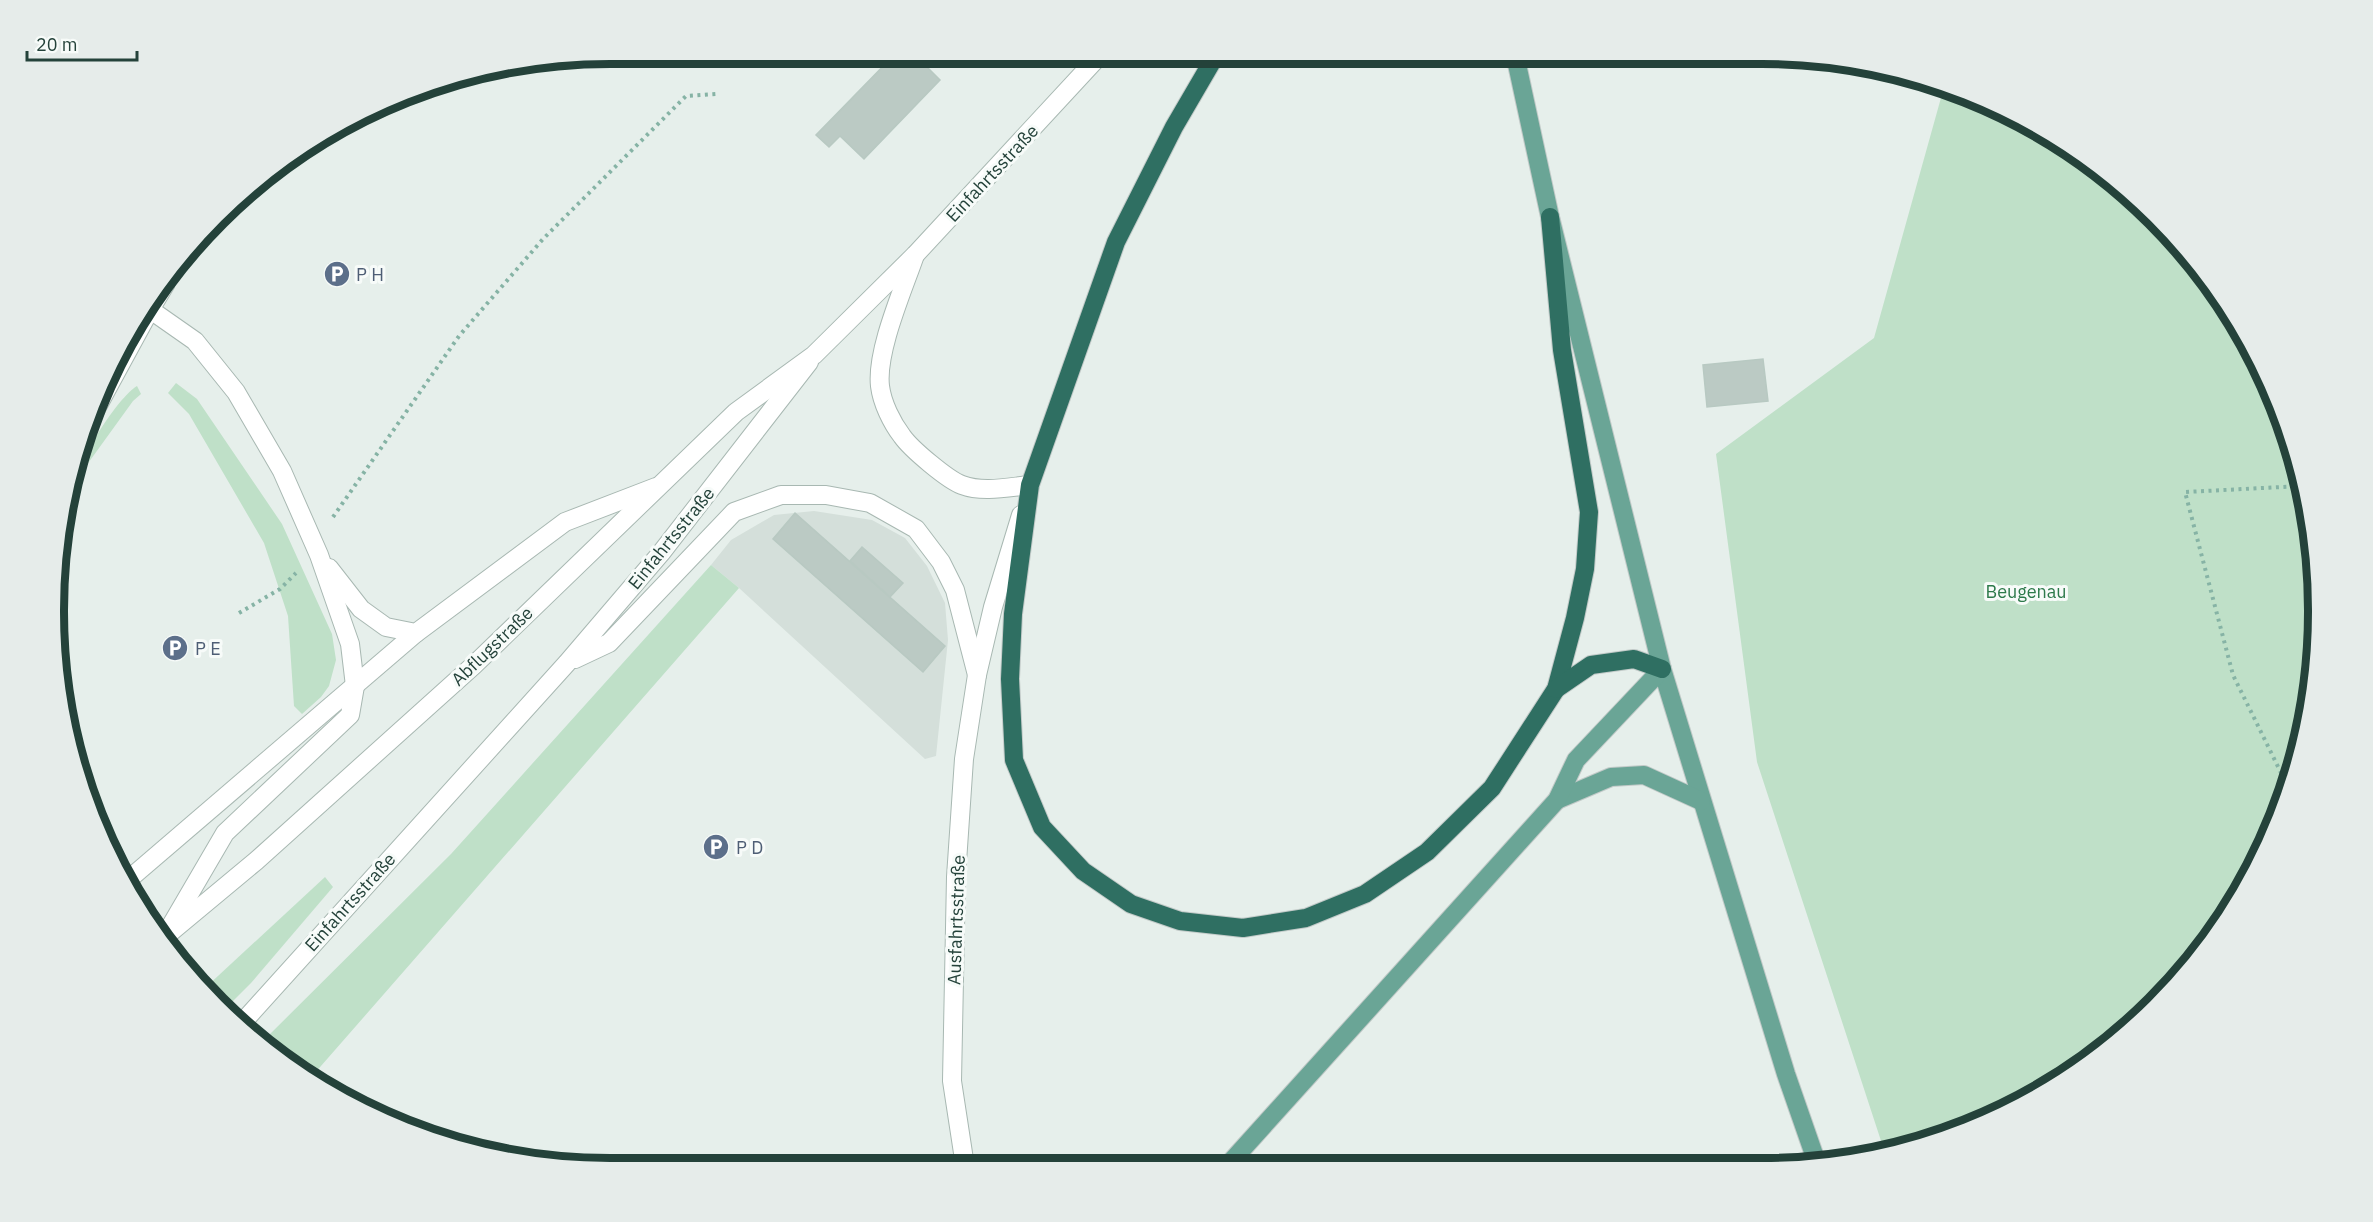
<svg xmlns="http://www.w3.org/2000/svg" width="2373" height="1222" font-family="'IBM Plex Sans',sans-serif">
  <rect width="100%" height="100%" fill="#e6efeb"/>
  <path fill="#d4dfda" d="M814 511 872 520 905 538 927 566 945 603 948 640 936 756 925 759 739 588 711 565 731 540 774 515Z"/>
  <g fill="#bfe0c8">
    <path d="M1944 87 2008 111 2101 169 2181 243 2244 332 2289 432 2314 538 2318 647 2300 755 2262 857 2204 950 2101 1053 1975 1126 1884 1150 1757 762 1716 454 1874 338Z"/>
    <path d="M176 383 197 399 282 524 332 634 336 660 329 686 321 697 302 714 294 706 288 616 264 543 189 414 168 393Z"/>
    <path d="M137 386 141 394 133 401 86 466 65 510C65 482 113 401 137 386Z"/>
    <path d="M711 565 739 588 314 1074 265 1039 451 854Z"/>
    <path d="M325 877 333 887 251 983 224 1010 217 1005 205 988Z"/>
  </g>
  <g fill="#bbcac4" stroke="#b8c9c2" stroke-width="1.5">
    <path d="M895 54H914L940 80 864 159 840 136 829 147 816 135Z"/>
    <path d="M1763 359 1768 401 1707 407 1703 365Z"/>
    <path d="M795 513 945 646 923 672 773 539Z"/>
    <path d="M862 547 903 583 890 597 850 561Z"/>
  </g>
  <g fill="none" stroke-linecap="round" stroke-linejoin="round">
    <g stroke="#a8b8b2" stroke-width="20">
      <g id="service">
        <path d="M915 255C903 290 876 351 880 386 882 403 892 423 902 436 911 449 948 480 962 485 983 493 1009 487 1030 485"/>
        <path d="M90 420 151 308"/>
        <path d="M128 880 416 633"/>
      </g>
    </g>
    <g stroke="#a8b8b2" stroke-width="20">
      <g id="minor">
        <path d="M145 306 195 341 236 392 282 471 319 555 350 644 355 686 350 715 225 833 166 934"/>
        <path d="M151 308 166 283"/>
        <path d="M329 568 361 609 386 627 416 633 565 522 656 487"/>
        <path d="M575 659 609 643 734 512 781 495H826L870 503 916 529 941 562 955 590 977 675"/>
        <path d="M242 1023 567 663 661 553 809 362"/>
      </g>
    </g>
    <g stroke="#a8b8b2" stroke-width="20">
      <g id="tertiary">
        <path d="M167 935 256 861 474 665 736 412 814 355 915 255 1101 54"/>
        <path d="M965 1166 952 1081 956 877 964 759 977 675 993 607 1021 515"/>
      </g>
    </g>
    <g stroke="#c2cac8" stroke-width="20">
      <g id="primary">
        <path d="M1515 55 1550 217 1662 669 1786 1074 1817 1163"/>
        <path d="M1557 800 1611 777 1644 775 1701 801"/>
        <path d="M1228 1165 1557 800 1576 760 1662 669"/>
      </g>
    </g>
    <g stroke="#c2cac8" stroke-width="20">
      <g id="motorway">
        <path d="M1216 55 1174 127 1116 242 1030 485 1013 614 1010 679 1014 760 1042 827 1083 871 1131 904 1180 921 1243 928 1306 918 1365 894 1427 852 1492 788 1556 689 1575 618 1585 569 1589 512 1562 350 1550 217"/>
        <path d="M1556 689 1591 665 1634 659 1662 669"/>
      </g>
    </g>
    <g stroke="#86b3a5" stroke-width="4" stroke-dasharray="3 4.5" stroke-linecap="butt">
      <path d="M333 517 459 336 543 239 686 96 716 94"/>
      <path d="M239 613 280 589 296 573"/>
      <path d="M2288 787 2233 675 2185 492 2302 486"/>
    </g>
    <use href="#service" stroke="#fff" stroke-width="18"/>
    <use href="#minor" stroke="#fff" stroke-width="18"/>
    <use href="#tertiary" stroke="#fff" stroke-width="18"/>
    <use href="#primary" stroke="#6aa596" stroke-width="18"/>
    <use href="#motorway" stroke="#2f6f62" stroke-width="18"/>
  </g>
  <defs>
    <g id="parking-disc" transform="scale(1.35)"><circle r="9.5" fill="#5c6f8a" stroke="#f7fbf9"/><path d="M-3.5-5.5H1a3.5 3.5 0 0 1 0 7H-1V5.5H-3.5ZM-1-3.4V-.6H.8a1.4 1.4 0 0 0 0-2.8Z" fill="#fff"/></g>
  </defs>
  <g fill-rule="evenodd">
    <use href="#parking-disc" x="337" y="274"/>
    <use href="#parking-disc" x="175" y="648"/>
    <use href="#parking-disc" x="716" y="847"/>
  </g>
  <g text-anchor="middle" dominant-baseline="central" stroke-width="6" stroke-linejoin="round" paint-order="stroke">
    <g font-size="18" fill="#24423a" stroke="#f7fbf9">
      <text transform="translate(992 173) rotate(-47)">Einfahrtsstraße</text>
      <text transform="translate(671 538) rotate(-51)">Einfahrtsstraße</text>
      <text transform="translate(492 646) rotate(-44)">Abflugstraße</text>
      <text transform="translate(350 902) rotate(-48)">Einfahrtsstraße</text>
      <text transform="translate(956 920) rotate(-88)">Ausfahrtsstraße</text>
    </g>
    <g font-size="18" fill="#4e5e75" stroke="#f7fbf9" text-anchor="start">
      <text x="356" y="274">P H</text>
      <text x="195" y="648">P E</text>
      <text x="736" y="847">P D</text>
    </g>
    <g font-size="18" fill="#2d7a4b" stroke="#f7fbf9">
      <text x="2026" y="591">Beugenau</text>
    </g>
  </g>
  <path d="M0 0H2373V1222H0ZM610 64H1762A546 546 0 0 1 2308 610V612A546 546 0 0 1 1762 1158H610A546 546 0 0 1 64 612V610A546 546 0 0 1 610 64Z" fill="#e6ecea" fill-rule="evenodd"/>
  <path fill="none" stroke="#24423a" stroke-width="8" d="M610 64H1762A546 546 0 0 1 2308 610V612A546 546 0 0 1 1762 1158H610A546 546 0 0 1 64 612V610A546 546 0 0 1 610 64Z"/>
  <path d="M27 51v9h110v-9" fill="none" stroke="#24423a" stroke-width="3"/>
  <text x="36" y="51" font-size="18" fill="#24423a" stroke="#f7fbf9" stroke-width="4.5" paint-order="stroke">20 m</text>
</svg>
